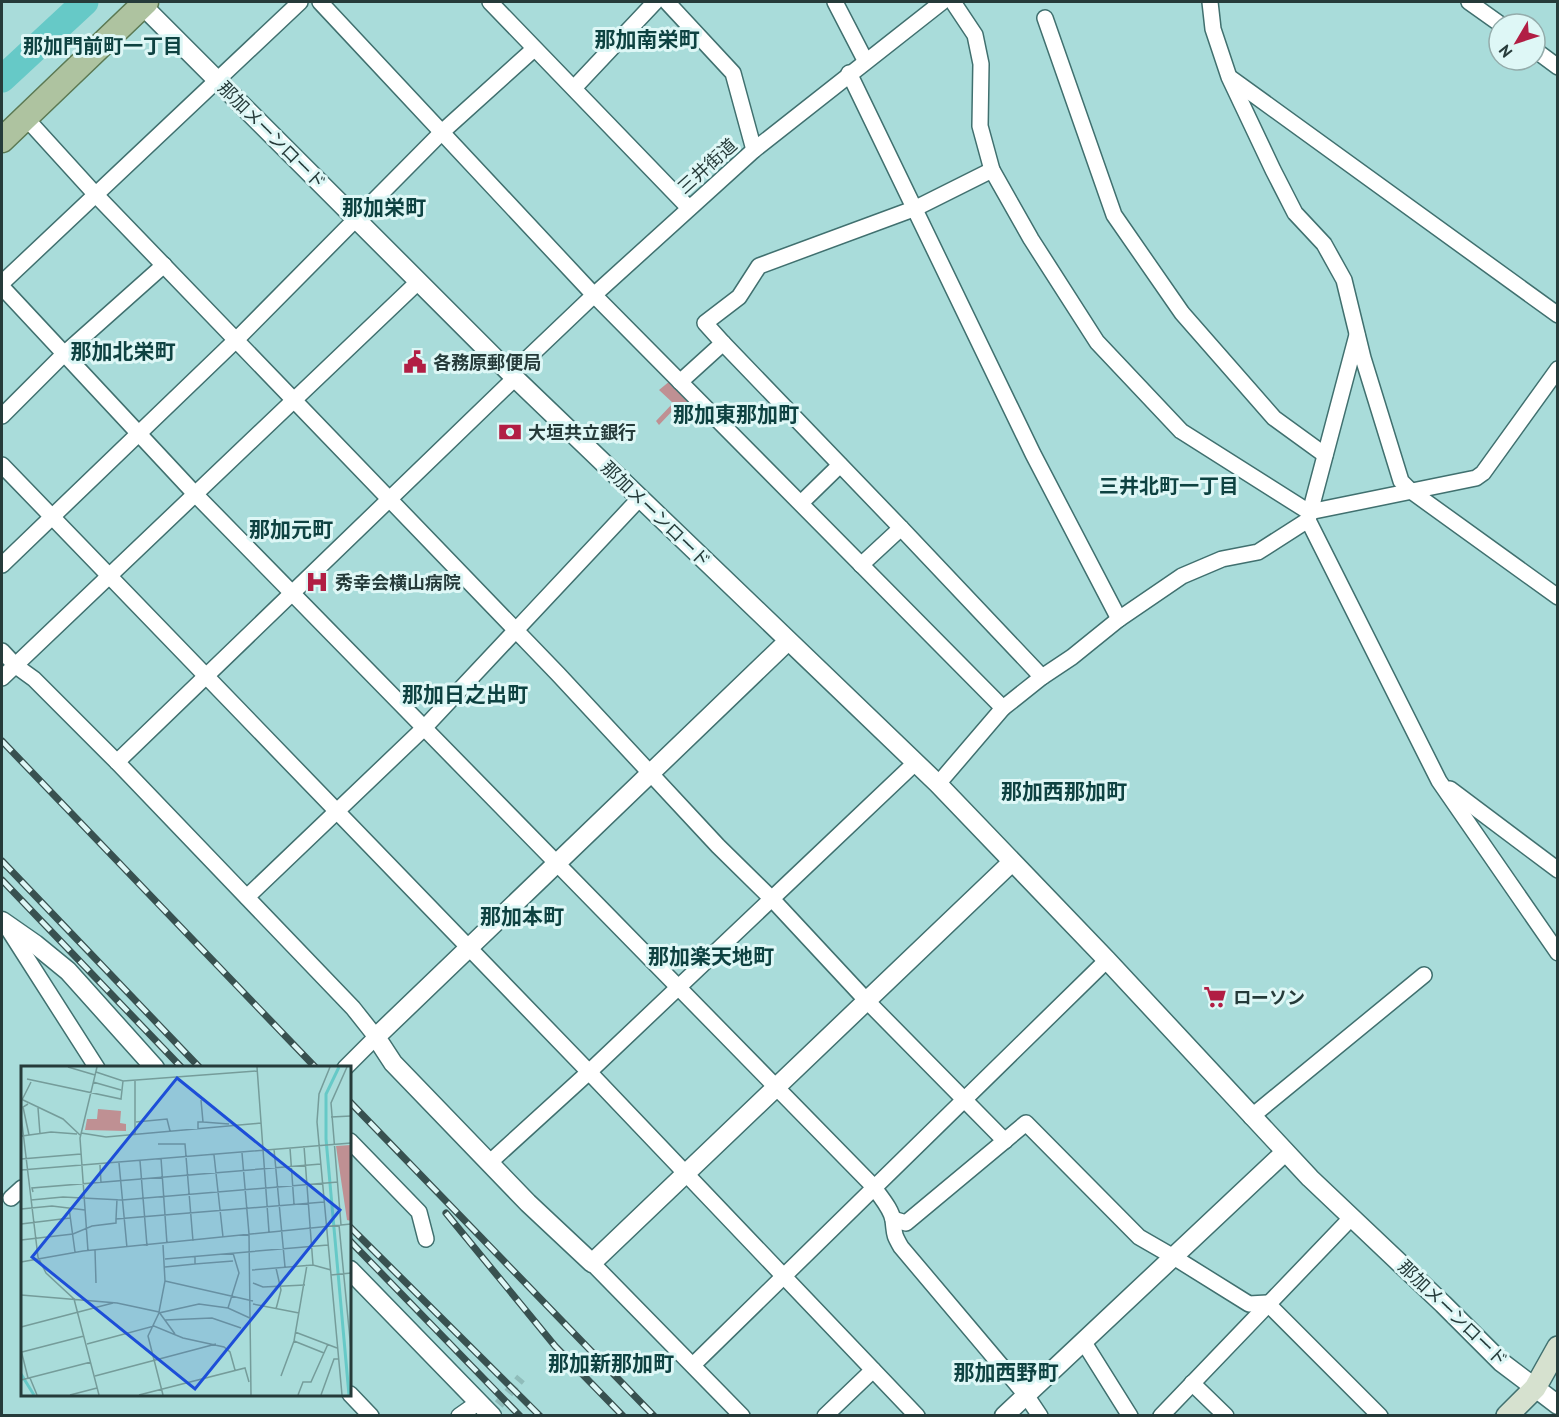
<svg xmlns="http://www.w3.org/2000/svg" width="1559" height="1417" font-family="'PT Sans','Noto Sans JP',sans-serif">
  <rect width="100%" height="100%" fill="#a9dcda"/>
  <path fill="#bf9093" d="M676 376 700 401 684 415 676 407 659 425 656 421 673 403 659 390Z"/>
  <g fill="none" stroke-linecap="round" stroke-linejoin="round">
    <path stroke="#66c9c7" stroke-width="27" d="M2 79 85 2"/>
    <path stroke="#8fbcba" stroke-width="10" stroke-dasharray="10 5" stroke-linecap="butt" d="M489 1416 521 1378"/>
    <g stroke="#40706f" stroke-width="18">
      <g id="minor">
        <path d="M320 2 594 295 1003 708"/>
        <path d="M490 2 689 208"/>
        <path d="M667 2 733 73 754 150"/>
        <path d="M835 2 865 60"/>
        <path d="M953 2 975 35 981 64 980 126 992 170 1031 239 1097 342 1181 431 1309 512 1476 478 1483 473 1558 369"/>
        <path d="M1210 2 1213 29 1229 77 1273 170 1295 213 1324 244 1344 280 1363 358 1401 481 1411 491 1558 597"/>
        <path d="M1469 2 1500 24"/>
        <path d="M1045 18 1114 215 1182 313 1274 418 1325 455"/>
        <path d="M1535 50 1558 67"/>
        <path d="M849 73 1033 454 1119 619"/>
        <path d="M1232 79 1558 315"/>
        <path d="M574 88 655 2"/>
        <path d="M25 117 96 195 558 674 718 846 772 899 866 1000 1005 1141"/>
        <path d="M2 283 300 2"/>
        <path d="M2 287 196 495 874 1187C880 1197 891 1208 893 1220 895 1235 893 1233 901 1247L1026 1395 1040 1416"/>
        <path d="M1357 335 1308 520 1439 781 1558 953"/>
        <path d="M723 343 901 528 861 565"/>
        <path d="M511 374 594 295 754 150 942 2"/>
        <path d="M680 382 723 343 705 323 739 297 759 266 916 208 992 170"/>
        <path d="M2 416 64 354 164 265"/>
        <path d="M2 465 589 1072 917 1416"/>
        <path d="M801 503 840 465"/>
        <path d="M901 528 1042 677"/>
        <path d="M2 565 236 340 442 132 534 49"/>
        <path d="M2 651 16 666 34 679 117 762 353 1008 376 1037 345 1068"/>
        <path d="M2 678 419 281"/>
        <path d="M117 762 515 378"/>
        <path d="M938 784 1003 708 1042 677 1072 657 1119 619 1182 576 1222 559 1258 552 1308 520"/>
        <path d="M1450 789 1558 870"/>
        <path d="M247 897 424 728 639 499"/>
        <path d="M5 924 97 1068"/>
        <path d="M1251 1117 1424 975"/>
        <path d="M350 1141 419 1212 426 1239"/>
        <path d="M489 1163 589 1072 915 763"/>
        <path d="M11 1198 22 1188"/>
        <path d="M893 1219 906 1223 1026 1123 1139 1237 1172 1256 1249 1304 1267 1303 1380 1416"/>
        <path d="M592 1263 742 1416"/>
        <path d="M1083 1341 1130 1416"/>
        <path d="M693 1365 1107 960"/>
        <path d="M1192 1383 1226 1416"/>
        <path d="M350 1394 371 1416"/>
        <path d="M459 1416 479 1402"/>
        <path d="M825 1416 873 1370"/>
        <path d="M1161 1416 1352 1217"/>
      </g>
    </g>
    <g stroke="#40706f" stroke-width="21">
      <g id="tertiary">
        <path d="M139 2 515 378 938 784 1107 960 1310 1178 1443 1304 1501 1362 1558 1405"/>
        <path d="M788 641 376 1037 393 1063 528 1203 592 1263 1012 862"/>
        <path d="M2 921 35 944 68 971 155 1068"/>
        <path d="M350 1270 492 1416"/>
        <path d="M1004 1416 1285 1152"/>
      </g>
    </g>
    <g stroke="#40706f" stroke-width="24">
      <path id="secondary" d="M1507 1416 1535 1388 1558 1347"/>
    </g>
    <g stroke="#5b7953" stroke-width="27">
      <path id="primary" d="M2 140 146 2"/>
    </g>
    <use href="#minor" stroke="#fff" stroke-width="15"/>
    <use href="#tertiary" stroke="#fff" stroke-width="18"/>
    <use href="#secondary" stroke="#d6e1cf" stroke-width="21"/>
    <use href="#primary" stroke="#aec3a0" stroke-width="24"/>
    <g stroke="#385150" stroke-width="7">
      <g id="rail">
        <path d="M2 741 316 1068"/>
        <path d="M2 861 200 1068"/>
        <path d="M2 880 182 1068"/>
        <path d="M350 1102 654 1416"/>
        <path d="M446 1213 555 1346 623 1416"/>
        <path d="M350 1227 540 1416"/>
        <path d="M350 1241 520 1416"/>
      </g>
    </g>
    <use href="#rail" stroke="#def7f6" stroke-width="4.5" stroke-dasharray="14" stroke-linecap="butt"/>
  </g>
  <defs>
    <g id="civic-bare" transform="scale(1.8)"><path d="M-.6-6.5H3V-4.5H.6V-3L4-1V1h2V6H-6V1h2V-1L-.6-3ZM-1.2 2.5V6h2.4V2.5Z" fill="#b11e44" stroke="#def7f6" stroke-width="2.5" paint-order="stroke"/></g>
    <g id="bank-bare" transform="scale(1.8)"><path d="M-6-4H6V4H-6ZM0-2.3a2.3 2.3 0 1 0 0 4.6a2.3 2.3 0 1 0 0-4.6Z" fill="#b11e44" stroke="#def7f6" stroke-width="2.5" paint-order="stroke"/></g>
    <g id="hospital-bare" transform="scale(1.8)"><path d="M-5-5h3v3.5h4V-5h3V5h-3V1.5h-4V5h-3Z" fill="#b11e44" stroke="#def7f6" stroke-width="2.5" paint-order="stroke"/></g>
    <g id="supermarket-bare" transform="scale(1.8)"><path d="M-6-5.5h2.5l.6 2H6L4.5 2H-2.5L-4.4-4H-6ZM-1.5 3.2a1.3 1.3 0 1 0 .1 0ZM3 3.2a1.3 1.3 0 1 0 .1 0Z" fill="#b11e44" stroke="#def7f6" stroke-width="2.5" paint-order="stroke"/></g>
  </defs>
  <g fill-rule="evenodd">
    <use href="#civic-bare" x="415" y="362"/>
    <use href="#bank-bare" x="510" y="432"/>
    <use href="#hospital-bare" x="317" y="582"/>
    <use href="#supermarket-bare" x="1215" y="997"/>
  </g>
  <g text-anchor="middle" dominant-baseline="central" stroke-width="6" stroke-linejoin="round" paint-order="stroke">
    <g font-size="18" fill="#263b3a" stroke="#def7f6">
      <text transform="translate(272 135) rotate(45)">那加メーンロード</text>
      <text transform="translate(707 166) rotate(-42)">三井街道</text>
      <text transform="translate(656 514) rotate(44)">那加メーンロード</text>
      <text transform="translate(1453 1313) rotate(44)">那加メーンロード</text>
    </g>
    <g font-size="18" font-weight="bold" fill="#263b3a" stroke="#def7f6" text-anchor="start">
      <text x="433" y="362">各務原郵便局</text>
      <text x="528" y="432">大垣共立銀行</text>
      <text x="335" y="582">秀幸会横山病院</text>
      <text x="1233" y="997">ローソン</text>
    </g>
    <g font-size="20" font-weight="bold" fill="#0e4241" stroke="#def7f6">
      <text x="103" y="46">那加門前町一丁目</text>
      <text x="1169" y="486">三井北町一丁目</text>
    </g>
    <g font-size="21" font-weight="bold" fill="#0e4241" stroke="#def7f6">
      <text x="647" y="39">那加南栄町</text>
      <text x="384" y="207">那加栄町</text>
      <text x="123" y="351">那加北栄町</text>
      <text x="736" y="414">那加東那加町</text>
      <text x="291" y="529">那加元町</text>
      <text x="465" y="694">那加日之出町</text>
      <text x="1064" y="791">那加西那加町</text>
      <text x="522" y="916">那加本町</text>
      <text x="711" y="956">那加楽天地町</text>
      <text x="611" y="1363">那加新那加町</text>
      <text x="1006" y="1372">那加西野町</text>
    </g>
  </g>
  <g transform="translate(21 1066)">
    <rect width="330" height="330" fill="#a9dcda"/>
    <path d="M77 43 100 45 99 57 105 58V65L64 64 66 53H76ZM330 79V155L326 154 315 80Z" fill="#bf9093"/>
    <path fill="none" stroke="#66c9c7" stroke-width="3" d="M318 1 305 28V73L328 329M0 308 13 329"/>
    <path fill="none" stroke="#759c9a" stroke-width="1.5" d="M47 1 74 9M236 1 248 166M309 1 298 28 296 56 321 329M75 6 102 15 236 5M6 13 100 33 102 15M72 16 100 24M0 33 42 53 59 69M180 34 182 56M0 36 10 16M7 38 2 41 8 69M17 42 19 68M0 49 17 191 25 207 53 233 78 329M310 51 330 50M115 56 146 53 149 65M177 63V56H182L208 58M60 67 85 71 240 57M114 69V14M1 70 30 66 56 68M137 78H164L172 175M283 80 292 199M269 82 273 138M253 83 264 201M221 87 228 168M193 89 202 171M140 92 146 178M0 93 60 88M119 95 126 180M98 97 106 182M79 99 80 117M0 104 330 77M12 126 11 122 300 98M10 134 42 131 101 134 317 116M48 142 54 186M0 143 31 140 64 144M95 153 96 133M0 158 49 152M318 159 330 284M320 159 310 37 326 1M228 168 230 329M0 174 52 168 71 160 95 157V153L303 136M74 184 75 217M67 185 59 72 76 1M174 190V198L212 195M144 193 307 179M0 196 62 185 330 158M144 201 174 198M231 204 292 199 310 204M310 209 330 207M144 215 232 235M232 217 242 221 284 219M0 229 96 237 138 246 154 268M232 238 278 247M207 242 218 207 212 187M255 243 260 224 255 202M138 246 144 215 142 179M144 254 191 252 220 262M0 261 92 237M274 266 316 282M273 275 303 287M66 278 133 260 162 272 203 281 209 286 214 304M0 284 7 312M1 286 63 270M74 310 195 278M260 310 273 275 286 199M9 312 16 329M0 314 70 296M49 329 76 322M118 329 224 302 228 316M142 329 127 270 138 247 178 238 207 242 231 253M277 329 282 316H290L307 278M300 329 313 293H317"/>
    <path fill="#1d4ed8" fill-opacity="0.15" stroke="#1d4ed8" stroke-width="3" d="M156 12 319 144 174 323 11 191Z"/>
    <rect width="330" height="330" fill="none" stroke="#263b3a" stroke-width="3"/>
  </g>
  <rect width="1559" height="1417" fill="none" stroke="#263b3a" stroke-width="6"/>
  <g transform="translate(1517 42) rotate(231)"><circle r="28" fill="#def7f6" stroke="#94acab" stroke-width="1.5"/>
  <path d="M0-4.5L10 22L0 15L-10 22Z" fill="#b11e44"/>
  <text y="-9" font-size="16" font-weight="bold" text-anchor="middle" fill="#263b3a">N</text>
  </g>
</svg>
